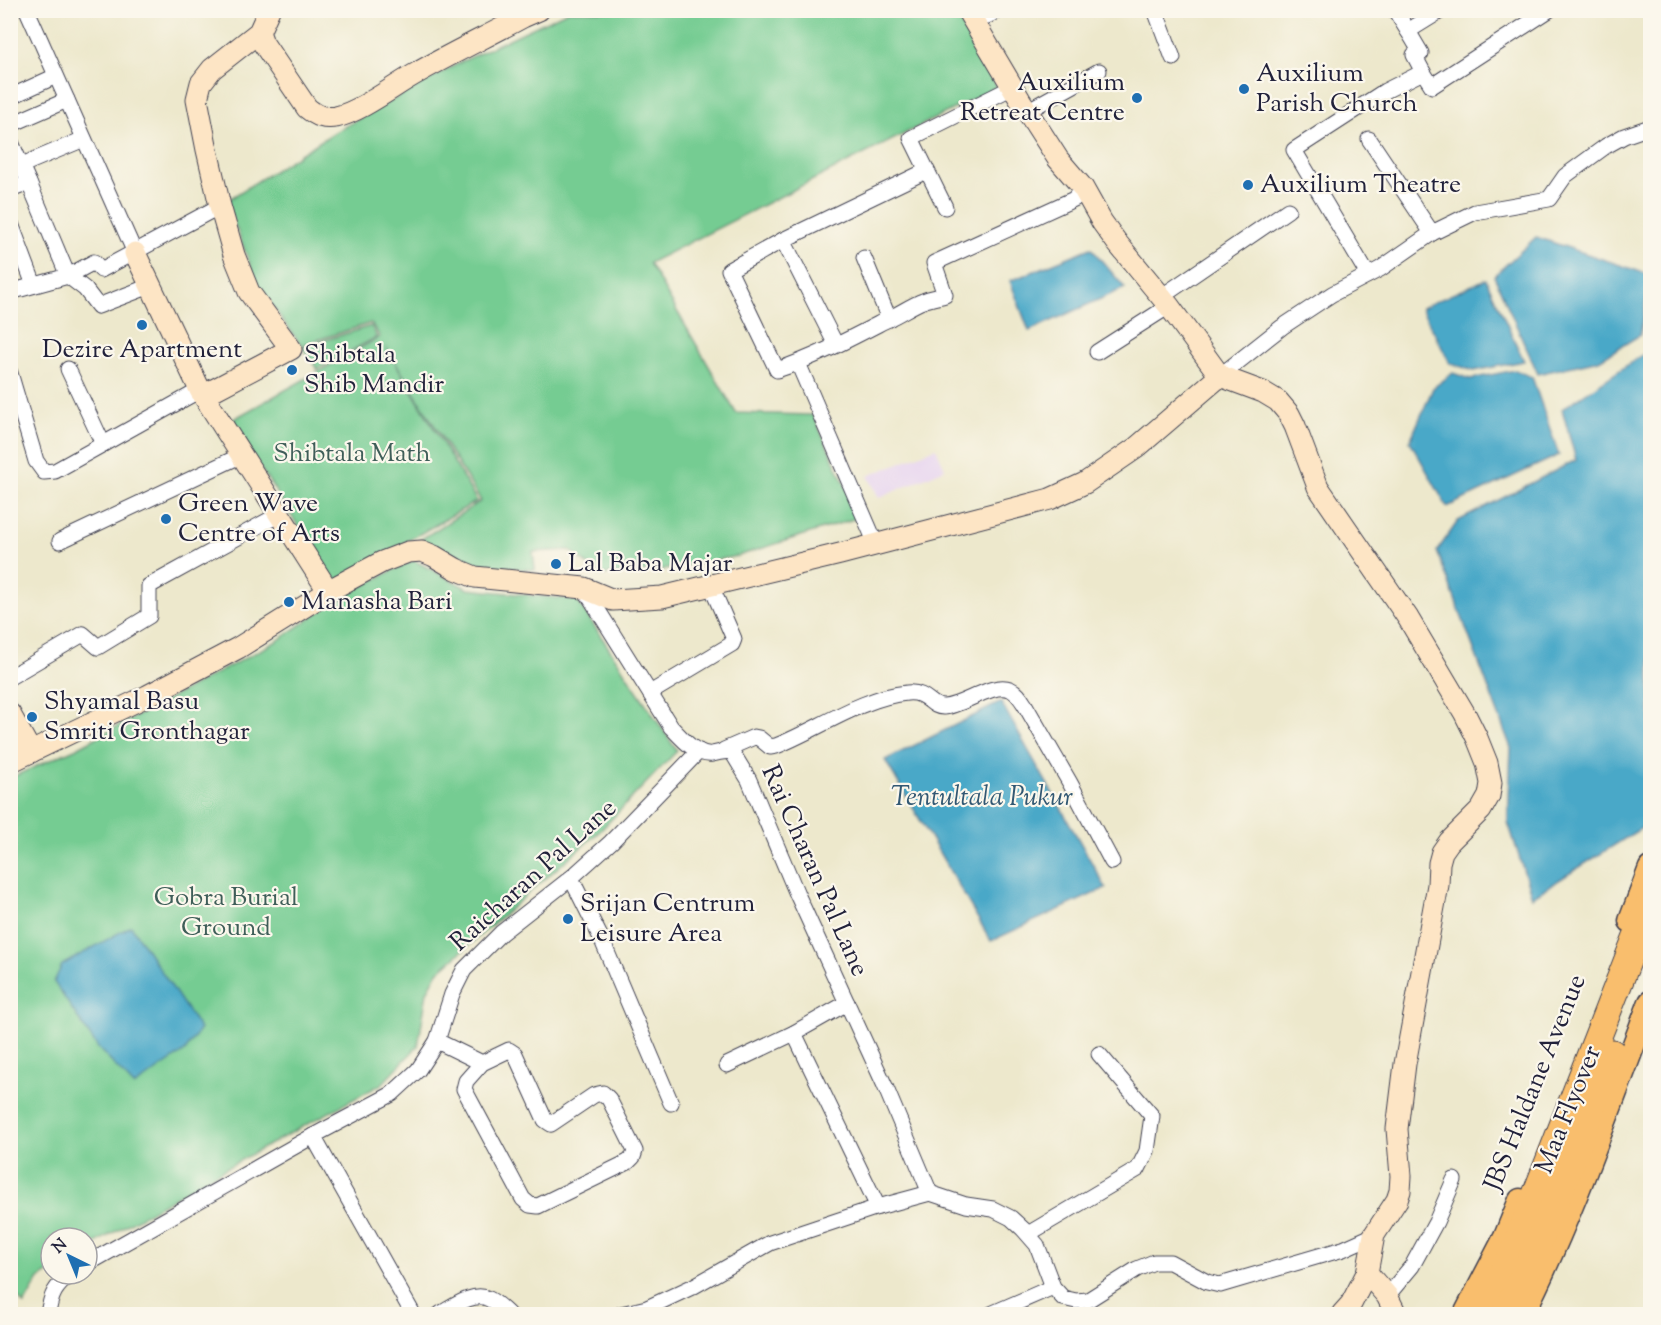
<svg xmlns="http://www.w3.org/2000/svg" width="1661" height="1325" font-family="'Sorts Mill Goudy',serif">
  <rect width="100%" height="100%" fill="#fbf7ec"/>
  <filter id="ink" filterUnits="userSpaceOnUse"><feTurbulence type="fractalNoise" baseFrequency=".0167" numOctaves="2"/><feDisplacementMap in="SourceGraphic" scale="12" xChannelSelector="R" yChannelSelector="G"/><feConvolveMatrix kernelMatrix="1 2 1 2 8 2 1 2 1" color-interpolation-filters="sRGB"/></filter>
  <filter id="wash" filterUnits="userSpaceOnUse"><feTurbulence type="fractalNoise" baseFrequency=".008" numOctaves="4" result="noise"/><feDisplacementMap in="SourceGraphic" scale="24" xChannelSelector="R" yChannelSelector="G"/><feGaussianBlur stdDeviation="1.35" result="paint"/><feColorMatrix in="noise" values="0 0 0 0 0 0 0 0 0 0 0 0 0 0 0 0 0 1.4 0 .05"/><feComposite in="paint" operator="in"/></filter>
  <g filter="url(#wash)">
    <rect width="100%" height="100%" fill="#ede8cc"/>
    <path fill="#e6d3f0" d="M936 448 945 469 879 498 868 476Z"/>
    <g fill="#74cc92" stroke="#4b7766" stroke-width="1.5">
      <path d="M568 11H954L997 87 649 263 736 413 813 415 860 517 738 556 662 570 600 575 570 550 533 552 535 570 470 564 420 540 481 501 386 347 477 501 335 583 230 421 380 337 371 323 301 345 259 288 226 201 335 132 461 62Z"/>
      <path d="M371 326 377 337 317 369 302 347Z"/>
      <path d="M413 560 468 589 577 600 677 751 601 830 438 972 427 992 418 1046 382 1084 215 1174 87 1248V1238H51V1271L39 1279 24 1305 10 1288V778L77 748 277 641 343 596Z"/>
    </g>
    <g fill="#4aa8c8" stroke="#366582" stroke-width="1.5">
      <path d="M1536 237 1650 275 1640 335 1599 360 1538 374 1494 276Z"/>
      <path d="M1091 248 1125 288 1029 331 1010 281Z"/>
      <path d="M1486 279 1524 361 1474 371 1450 363 1421 308Z"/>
      <path d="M1650 350V816L1648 824 1532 897 1508 822 1511 748 1437 551 1458 521 1576 460 1562 409Z"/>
      <path d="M1515 370 1532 377 1559 455 1447 507 1410 441 1433 388 1453 373 1470 379Z"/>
      <path d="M1001 702 1106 888 991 941 885 760Z"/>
      <path d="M131 926 200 1029 185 1051 134 1086 98 1048 54 982 62 965Z"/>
    </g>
  </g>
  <g filter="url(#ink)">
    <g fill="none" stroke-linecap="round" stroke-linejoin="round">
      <g stroke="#404051" stroke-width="17">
        <g id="street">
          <path d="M27 10 135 253"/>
          <path d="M1155 10 1173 58"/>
          <path d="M1395 10 1408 31"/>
          <path d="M974 22 1000 10"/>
          <path d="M1423 72 1432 86 1549 10"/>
          <path d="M10 97 56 76"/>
          <path d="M1027 111 1099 71"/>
          <path d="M10 125 67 100"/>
          <path d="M10 140 29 183 10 190"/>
          <path d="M22 165 84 139"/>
          <path d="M29 183 68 276 94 262 101 270 220 206"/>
          <path d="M945 207 911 138 1013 87"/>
          <path d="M10 221 34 285"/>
          <path d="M1432 233 1475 212 1549 199 1565 176 1606 146 1624 136 1650 127"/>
          <path d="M783 240 926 171"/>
          <path d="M864 258 889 319"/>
          <path d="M1368 275 1294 150 1385 91 1423 72 1414 55 1421 53 1408 31 1442 10"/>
          <path d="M10 292 68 276 85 289 98 306 150 286"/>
          <path d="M1161 297 1288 210"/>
          <path d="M836 345 783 240 729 270 777 370C816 357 853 337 890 318 901 313 912 305 923 301 930 298 938 297 945 295L934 263 1074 199 1083 188"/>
          <path d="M1097 352 1169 306"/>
          <path d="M798 363 876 544"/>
          <path d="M68 369 103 444"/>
          <path d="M10 373 36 461 44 472 55 471 200 390"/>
          <path d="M1220 376 1282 327 1332 294 1380 269 1432 233 1369 139"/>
          <path d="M60 541 242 455"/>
          <path d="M584 588 671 727C681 737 696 756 712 754 720 753 724 750 732 752L749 780 797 894 885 1086 930 1193"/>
          <path d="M10 677 83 634 98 647 149 616V586L280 514"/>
          <path d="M650 693 732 644 734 639 711 586"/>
          <path d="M724 750 754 737 759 738 770 747 776 746C817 730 862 697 907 693 928 691 930 708 944 707 963 706 992 682 1010 689 1017 692 1021 699 1025 705L1070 783 1112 862"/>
          <path d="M571 878 601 938 671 1103"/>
          <path d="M794 1033 878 1207"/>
          <path d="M437 1041 482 1063 466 1081 464 1089 523 1199 530 1205 538 1206 628 1162 633 1157 635 1151 609 1099 603 1093 594 1095 551 1124 545 1120 515 1054 509 1050 482 1063"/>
          <path d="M727 1065 794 1033 847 1003"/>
          <path d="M313 1136 413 1314"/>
          <path d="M1028 1234 1138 1169 1147 1151 1152 1116 1099 1054"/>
          <path d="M87 1264 313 1136 392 1094 418 1070 437 1041 452 994 464 970 501 933 571 878 611 842 699 751"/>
          <path d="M1387 1296 1412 1266 1436 1222 1454 1180"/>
          <path d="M48 1314C51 1294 55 1287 71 1274"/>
          <path d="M440 1314C453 1307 473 1291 489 1299 496 1302 502 1309 508 1314"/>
          <path d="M621 1314 647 1308 694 1286 770 1243 878 1207 930 1193 966 1205 993 1209 1011 1218 1023 1229 1037 1245 1053 1287 1063 1298 1076 1301 1088 1300 1137 1269 1154 1262H1170L1207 1282 1220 1285 1343 1249 1374 1235"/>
          <path d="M991 1314 1053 1287"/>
        </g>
      </g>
      <g stroke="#404051" stroke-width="23">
        <g id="secondary">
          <path d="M967 10 1022 103 1058 159 1083 188 1102 222 1118 244 1169 306 1220 376"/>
          <path d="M259 32 263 43 307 108C317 116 324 119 336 117 360 112 395 85 417 73 452 53 488 36 523 17L539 10"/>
          <path d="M135 253 200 390 329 592"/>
          <path d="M1220 376 1263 392 1278 401 1289 414 1295 426 1318 487 1408 618 1465 714 1477 738 1487 763 1491 783 1489 796 1481 810 1449 842 1442 852 1439 863 1438 885 1405 1064 1397 1129 1401 1176 1400 1191 1397 1200 1374 1235 1367 1273 1351 1304 1342 1314"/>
          <path d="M204 395 291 349 249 292 234 255 220 206 207 150 197 99 201 83 212 69 259 32 269 10"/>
          <path d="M10 714 31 752"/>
          <path d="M10 762 147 696 238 648 339 585 382 562 408 552 422 551 434 556 456 569 475 577 584 588 613 600 662 597 840 554 1050 499 1085 483 1136 448 1220 376"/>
          <path d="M1367 1273 1387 1296 1396 1314"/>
        </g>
      </g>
      <g stroke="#404051" stroke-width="25">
        <g id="primary">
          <path d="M1630 921 1650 868"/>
          <path d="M1465 1314 1505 1237 1520 1200"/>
          <path d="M1523 1314C1573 1215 1610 1106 1650 1002"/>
        </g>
      </g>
      <g stroke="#404051" stroke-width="29">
        <g id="highway">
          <path d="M1481 1314 1490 1300 1517 1243 1650 903"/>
          <path d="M1505 1314C1547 1231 1579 1141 1612 1053"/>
        </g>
      </g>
      <use href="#street" stroke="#fff" stroke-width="15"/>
      <use href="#secondary" stroke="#fde5c5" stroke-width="21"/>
      <use href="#primary" stroke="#f9be6d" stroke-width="22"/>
      <use href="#highway" stroke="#f9be6d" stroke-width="27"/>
    </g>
  </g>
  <g fill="#1f6fb2" stroke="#fbf7ec" stroke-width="2">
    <circle cx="1244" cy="89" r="6"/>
    <circle cx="1137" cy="98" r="6"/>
    <circle cx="1248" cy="185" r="6"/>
    <circle cx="142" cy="325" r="6"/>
    <circle cx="292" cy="370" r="6"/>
    <circle cx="166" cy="519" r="6"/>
    <circle cx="556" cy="564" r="6"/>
    <circle cx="289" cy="602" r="6"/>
    <circle cx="32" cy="717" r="6"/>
    <circle cx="568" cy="919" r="6"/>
  </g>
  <g text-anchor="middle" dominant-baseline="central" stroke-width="4.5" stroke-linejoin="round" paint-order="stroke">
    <g font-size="26" fill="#22223b" stroke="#fbf7ec" text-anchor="start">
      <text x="1256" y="74">Auxilium<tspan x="1256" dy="30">Parish Church</tspan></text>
      <text x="1125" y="83" text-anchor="end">Auxilium<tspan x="1125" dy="30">Retreat Centre</tspan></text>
      <text x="1260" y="185">Auxilium Theatre</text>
      <text x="142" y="350" text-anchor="middle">Dezire Apartment</text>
      <text x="304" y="355">Shibtala<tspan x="304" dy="30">Shib Mandir</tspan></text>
      <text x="178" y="504">Green Wave<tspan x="178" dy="30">Centre of Arts</tspan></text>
      <text x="568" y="564">Lal Baba Majar</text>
      <text x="301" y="602">Manasha Bari</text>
      <text x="44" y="702">Shyamal Basu<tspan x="44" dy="30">Smriti Gronthagar</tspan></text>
      <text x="580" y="904">Srijan Centrum<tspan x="580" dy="30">Leisure Area</tspan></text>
    </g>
    <g font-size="26" fill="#3f5e59" stroke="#fbf7ec">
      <text x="352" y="454">Shibtala Math</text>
      <text x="226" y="898">Gobra Burial<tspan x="226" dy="30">Ground</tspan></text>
    </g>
    <g font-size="26" fill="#22223b" stroke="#fbf7ec">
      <text transform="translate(814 871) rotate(66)">Rai Charan Pal Lane</text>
      <text transform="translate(534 876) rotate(-42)">Raicharan Pal Lane</text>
      <text transform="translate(1536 1083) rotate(-68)">JBS Haldane Avenue</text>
      <text transform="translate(1569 1110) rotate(-68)">Maa Flyover</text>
    </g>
    <g font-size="27" font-style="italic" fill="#325873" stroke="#fbf7ec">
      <text x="982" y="798">Tentultala Pukur</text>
    </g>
  </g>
  <rect width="1661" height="1325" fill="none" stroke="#fbf7ec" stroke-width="36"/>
  <g transform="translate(69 1256) rotate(317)"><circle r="28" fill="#fbf7ec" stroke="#a4a2a5" stroke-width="1.5"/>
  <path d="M0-4.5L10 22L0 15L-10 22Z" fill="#1f6fb2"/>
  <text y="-9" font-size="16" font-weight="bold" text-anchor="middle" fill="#22223b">N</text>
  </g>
</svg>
